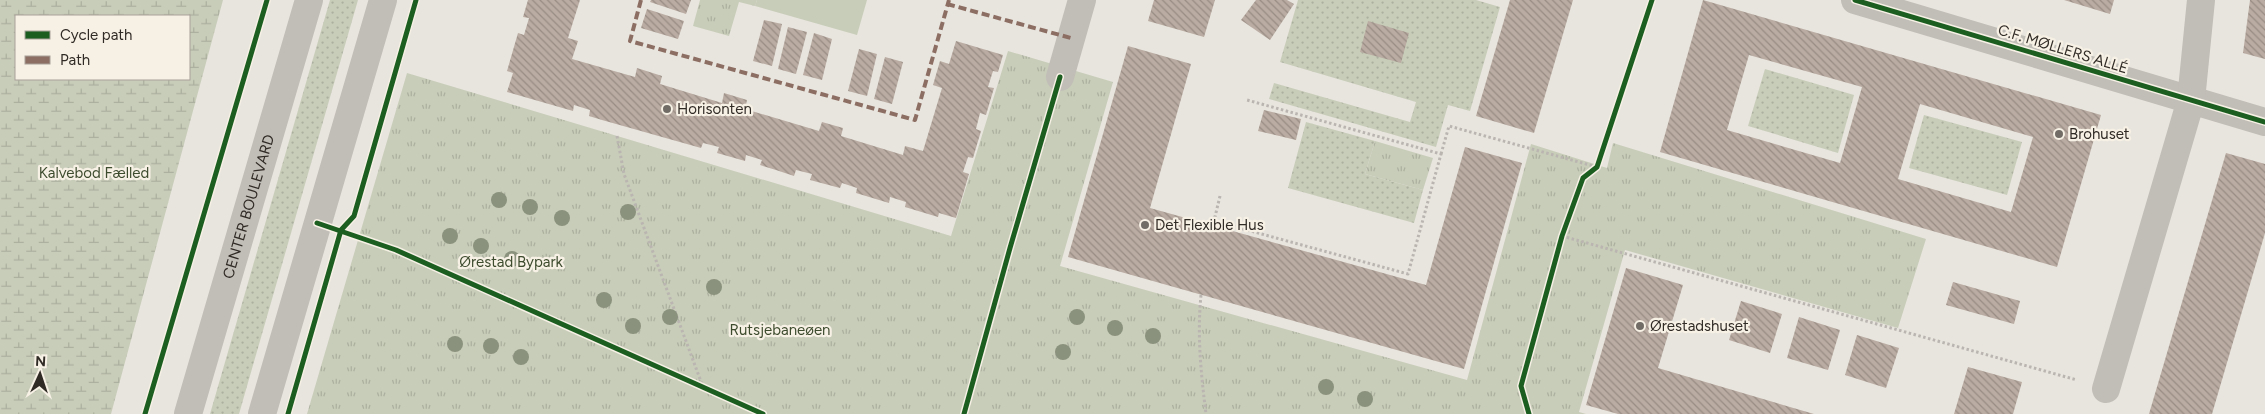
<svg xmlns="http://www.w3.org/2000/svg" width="2265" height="414" font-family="Figtree,sans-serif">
  <defs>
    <pattern id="grass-dots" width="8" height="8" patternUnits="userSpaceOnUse" patternTransform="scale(1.25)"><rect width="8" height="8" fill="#c8cdb9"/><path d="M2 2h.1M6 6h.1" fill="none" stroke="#acb09f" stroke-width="1.8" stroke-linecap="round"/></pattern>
    <pattern id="wetland-marsh" width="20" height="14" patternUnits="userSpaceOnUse" patternTransform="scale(1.25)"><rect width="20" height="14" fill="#c8cdb9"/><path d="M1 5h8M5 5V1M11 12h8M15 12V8" fill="none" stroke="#acb09f"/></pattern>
    <pattern id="park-tufts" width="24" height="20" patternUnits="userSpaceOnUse" patternTransform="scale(1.25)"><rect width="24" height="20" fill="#c8cdb9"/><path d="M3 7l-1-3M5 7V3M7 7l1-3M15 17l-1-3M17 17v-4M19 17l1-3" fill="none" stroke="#acb09f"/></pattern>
    <pattern id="building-back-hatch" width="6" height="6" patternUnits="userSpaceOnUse" patternTransform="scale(1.25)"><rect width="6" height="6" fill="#baaca2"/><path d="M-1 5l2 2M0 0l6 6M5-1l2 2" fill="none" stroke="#988c84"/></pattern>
  </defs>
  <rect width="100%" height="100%" fill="#e8e5de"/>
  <g fill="url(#grass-dots)">
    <path d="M330 0H358L239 414H210Z"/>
    <path d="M1298 0H1476L1500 7 1470 111 1448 105 1436 147 1269 99 1274 83 1410 122 1416 102 1280 62Z"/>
    <path d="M1765 69 1854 95 1838 153 1748 126Z"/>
    <path d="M1924 115 2022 142 2007 195 1909 168Z"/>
    <path d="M1306 122 1375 141 1365 174 1423 190 1414 223 1288 188Z"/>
  </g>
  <path fill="url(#wetland-marsh)" fill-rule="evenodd" d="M0 0H223L111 414H0ZM16 16H189V79H16Z"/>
  <g fill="url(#park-tufts)">
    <path d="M700 0H757L755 6 739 2 729 36 693 26Z"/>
    <path d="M1008 51 1113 82 1060 266 1467 380 1531 144 1607 168 1613 143 1926 239 1898 328 1625 250 1579 412 1586 414H307L407 73 951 236Z"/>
    <path d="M1375 141 1433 158 1423 190 1365 174Z"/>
  </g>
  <path fill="#c8cdb9" d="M757 0H867L857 35 755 6Z"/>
  <g fill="url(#building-back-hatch)" fill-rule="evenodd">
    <path d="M528 0H580L568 38 578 41 572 59 635 77 637 68 662 76 660 84 722 103 724 93 747 100 745 109 819 131 822 122 843 128 841 136 903 155 905 146 923 151 942 88 933 85 940 61 949 64 956 41 1003 55 998 72 993 71 988 87 994 88 986 115 980 113 976 129 981 131 973 158 968 157 963 172 969 174 956 218 939 213 938 217 905 207 906 202 890 197 889 203 856 193 857 188 842 183 840 188 810 180 812 174 796 170 794 176 776 170 760 165 762 160 746 155 745 161 717 153 719 147 703 143 701 148 602 120 589 116 590 110 574 105 573 111 507 92 513 73 507 71 518 33 524 35 529 18 523 17Z"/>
    <path d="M651 0H691L686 14 650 2Z"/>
    <path d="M1154 0H1215L1204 37 1148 21Z"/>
    <path d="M1256 0H1287L1294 4 1270 40 1241 20Z"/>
    <path d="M1510 0H1573L1534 133 1476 116Z"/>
    <path d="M1703 0 2101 115 2057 267 1660 152ZM1749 55 1862 87 1840 163 1727 130ZM1920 104 2033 137 2011 212 1898 179Z"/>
    <path d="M2064 0H2114L2110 14Z"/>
    <path d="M2250 0H2265V59L2243 53Z"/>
    <path d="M647 9 684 21 678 39 641 28Z"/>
    <path d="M764 20 782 24 772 66 753 61Z"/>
    <path d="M1368 21 1409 33 1401 63 1360 52Z"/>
    <path d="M788 27 807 32 796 74 778 69Z"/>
    <path d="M814 33 832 39 822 80 803 75Z"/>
    <path d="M1128 46 1191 64 1150 208 1426 285 1465 147 1522 163 1464 369 1068 257Z"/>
    <path d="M859 49 877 54 867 96 848 91Z"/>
    <path d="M885 57 903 62 892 104 874 99Z"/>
    <path d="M1264 110 1301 119 1296 140 1258 131Z"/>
    <path d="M2226 153 2265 164V233L2212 414H2149Z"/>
    <path d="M1626 268 1683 285 1658 368 1814 414H1618L1586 405Z"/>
    <path d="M1953 282 2020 301 2014 324 1946 305Z"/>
    <path d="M1741 301 1782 314 1770 353 1729 340Z"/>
    <path d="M1799 317 1840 330 1828 370 1787 358Z"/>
    <path d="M1857 335 1899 348 1886 388 1845 375Z"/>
    <path d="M1968 367 2022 382 2013 414H1954Z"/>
  </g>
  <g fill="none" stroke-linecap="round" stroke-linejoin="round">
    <g stroke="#bab5b0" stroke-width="3" stroke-dasharray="2.5 2.5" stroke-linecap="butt">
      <path d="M617 136 624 174 703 387"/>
      <path d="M1441 154 1449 126 1597 167"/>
      <path d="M1220 196 1214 221 1408 274 1441 154 1247 100"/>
      <path d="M1562 236 2077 380"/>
      <path d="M1201 295C1197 336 1201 374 1206 414"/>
    </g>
    <g stroke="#c1bdb7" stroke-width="28">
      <path d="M1855 0 2265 122"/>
      <path d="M1060 77 1082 0"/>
      <path d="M2106 389 2191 100 2201 0"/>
    </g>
    <g stroke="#c1bdb7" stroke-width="28">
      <path id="s1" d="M188 414 309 0"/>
      <path d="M262 414 383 0"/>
    </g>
    <g stroke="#8d6e63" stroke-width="4" stroke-dasharray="8 4" stroke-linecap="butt">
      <path d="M641 0 630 41 915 120 949 0"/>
      <path d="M947 4 1071 38"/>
    </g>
    <g stroke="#f6f0e5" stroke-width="8">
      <g id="cycleway">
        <path d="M1855 0 2265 122"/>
        <path d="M317 223 396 250 763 414"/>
        <path d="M145 414 267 0"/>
        <path d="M288 414 341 230 354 216 416 0"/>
        <path d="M964 414 1010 248 1060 77"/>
        <path d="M1529 414 1521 386 1562 236 1583 178 1597 167 1652 0"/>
      </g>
    </g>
    <use href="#cycleway" stroke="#1b5e20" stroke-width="5"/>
  </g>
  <g fill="#8a917d">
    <circle cx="499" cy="200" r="8"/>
    <circle cx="530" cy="207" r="8"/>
    <circle cx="628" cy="212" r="8"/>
    <circle cx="562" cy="218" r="8"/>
    <circle cx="450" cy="236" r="8"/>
    <circle cx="481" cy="246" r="8"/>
    <circle cx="512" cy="259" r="8"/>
    <circle cx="714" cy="287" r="8"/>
    <circle cx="604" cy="300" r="8"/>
    <circle cx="670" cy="317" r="8"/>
    <circle cx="1077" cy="317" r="8"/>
    <circle cx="633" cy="326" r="8"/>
    <circle cx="1115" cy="328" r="8"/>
    <circle cx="1153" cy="336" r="8"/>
    <circle cx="455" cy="344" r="8"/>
    <circle cx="491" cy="346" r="8"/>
    <circle cx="1063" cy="352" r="8"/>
    <circle cx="521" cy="357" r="8"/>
    <circle cx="1326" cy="387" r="8"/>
    <circle cx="1365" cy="399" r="8"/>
  </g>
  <g fill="#716c66" stroke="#f6f0e5" stroke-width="2">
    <circle cx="667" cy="109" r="5"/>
    <circle cx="2059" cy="134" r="5"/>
    <circle cx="1145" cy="225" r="5"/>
    <circle cx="1640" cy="326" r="5"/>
  </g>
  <g text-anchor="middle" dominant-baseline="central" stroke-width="4.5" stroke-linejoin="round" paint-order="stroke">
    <g font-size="15" fill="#312b26" stroke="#f6f0e5">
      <text transform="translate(2063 49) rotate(17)">C.F. MØLLERS ALLÉ</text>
      <text stroke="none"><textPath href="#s1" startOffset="216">CENTER BOULEVARD</textPath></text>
    </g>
    <g font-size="15" fill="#312b26" stroke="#f6f0e5" text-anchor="start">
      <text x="677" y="109">Horisonten</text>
      <text x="2069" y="134">Brohuset</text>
      <text x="1155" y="225">Det Flexible Hus</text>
      <text x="1650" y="326">Ørestadshuset</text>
    </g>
    <g font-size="15" fill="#3e4c2e" stroke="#f6f0e5">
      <text x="94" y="173">Kalvebod Fælled</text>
      <text x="511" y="262">Ørestad Bypark</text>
      <text x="780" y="330">Rutsjebaneøen</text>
    </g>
  </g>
  <rect x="15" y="15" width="175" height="65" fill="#f6f0e5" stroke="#a7a199"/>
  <rect x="25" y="31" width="25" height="8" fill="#1b5e20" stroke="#a7a199"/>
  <text x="60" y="40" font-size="15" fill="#312b26">Cycle path</text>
  <rect x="25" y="56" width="25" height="8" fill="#8d6e63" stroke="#a7a199"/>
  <text x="60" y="65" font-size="15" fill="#312b26">Path</text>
  <g transform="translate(40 374) rotate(3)" stroke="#f6f0e5" stroke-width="4" paint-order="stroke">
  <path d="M0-4L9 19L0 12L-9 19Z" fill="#312b26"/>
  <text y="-8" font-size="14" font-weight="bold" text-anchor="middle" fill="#312b26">N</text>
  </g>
</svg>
